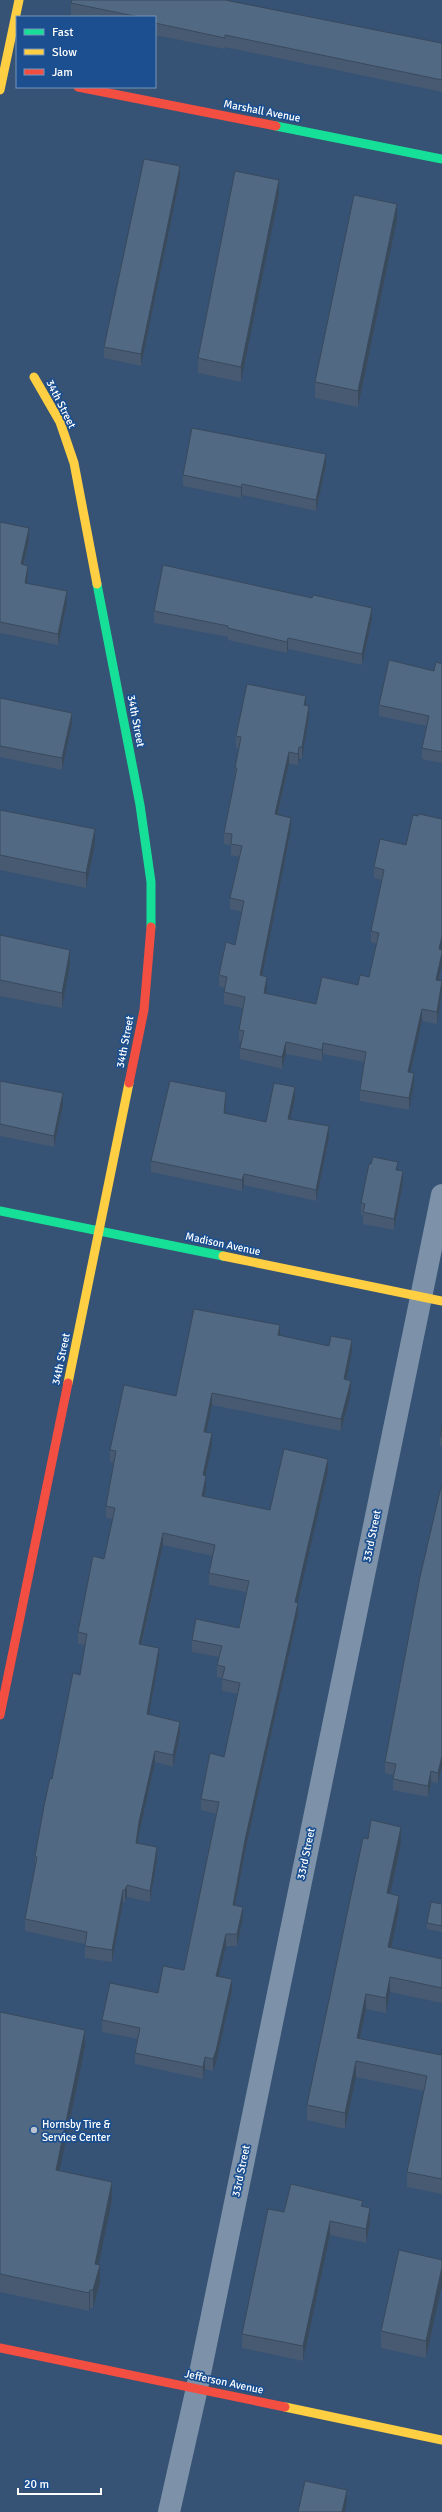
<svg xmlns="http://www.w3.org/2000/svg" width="442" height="2512" font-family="Signika,sans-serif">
  <rect width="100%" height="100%" fill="#365274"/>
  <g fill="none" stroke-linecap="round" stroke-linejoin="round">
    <path stroke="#7d92a8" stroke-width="22" d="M169 2512 197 2388 442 1195"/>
    <g stroke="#16e098" stroke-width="9">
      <path d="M276 126 442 159"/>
      <path d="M97 584 140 805 151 882V927"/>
      <path d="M0 1211 223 1256"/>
    </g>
    <g stroke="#ffcf43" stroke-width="9">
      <path d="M0 90 19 0"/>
      <path d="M34 377 60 422 74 463 97 584"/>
      <path d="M223 1256 442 1301"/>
      <path d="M68 1383 129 1083"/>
      <path d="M285 2407 442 2440"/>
    </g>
    <g stroke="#f24e42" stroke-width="9">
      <path d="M78 87 276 126"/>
      <path d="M129 1083 144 1010 151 927"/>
      <path d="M0 1715 68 1383"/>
      <path d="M0 2348 285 2407"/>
    </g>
  </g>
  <g fill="#475a72">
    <path d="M71 3 442 43V92L225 47V49L155 35V17H83L71 15Z"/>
    <path d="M180 178 141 366 104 358V347Z"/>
    <path d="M279 195 241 382 198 373V358Z"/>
    <path d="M397 220 358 407 315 398V382Z"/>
    <path d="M326 465 316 511 242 495 241 498 183 486V475Z"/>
    <path d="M0 522 29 540 24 565 28 577 27 583 67 603 58 645 0 633Z"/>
    <path d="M154 611 372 619 362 665 288 649 287 653 228 640V637L154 623Z"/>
    <path d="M442 664V763L422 759V748L427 726 379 716V705L434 671Z"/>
    <path d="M0 698 72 724 62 770 0 757Z"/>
    <path d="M306 705 309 717 302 759 299 758 298 765 289 764 278 814 291 829 262 976 267 989 266 994 316 1004 358 985 369 977 377 944 371 942V931L382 880 374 878V867L406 845 418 816 442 819V964L439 981 442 992 437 1024 422 1021 410 1073 414 1085 409 1110 360 1101V1090L364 1062 323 1054 322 1061 286 1054 282 1069 240 1059V1048L242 1042 239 1041V1030L243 1008 224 1004V992L225 988 219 986V975L235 945 242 912 230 909V898L239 857 231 855V845L224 844V833L235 777V768L239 748H236V736Z"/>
    <path d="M0 810 95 844 86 888 0 870Z"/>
    <path d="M0 935 70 965 62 1008 0 996Z"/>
    <path d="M0 1081 63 1105 54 1147 0 1136Z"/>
    <path d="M295 1098 290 1119 329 1137 316 1201 244 1185 242 1191 151 1172V1161L226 1103 225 1113 266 1122Z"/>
    <path d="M398 1170 403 1182 394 1230 363 1224V1215H361V1203Z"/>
    <path d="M280 1336 352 1352 346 1380 351 1393 341 1431 212 1405 206 1432 212 1445 205 1476 206 1488 204 1496 270 1510 328 1471 297 1602 298 1614 245 1852 235 1905 243 1918 237 1946H226L219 1976 232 1991 216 2063 213 2071 205 2069 203 2079 135 2064V2053L138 2039 102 2032V2020L158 1993 184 1970 217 1814 201 1810V1799L224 1757 238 1694 222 1691V1678L217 1677V1665L219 1657 192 1652V1640L239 1628 246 1592 209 1585V1573L213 1556 163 1545 142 1644 159 1659 149 1715 180 1734 173 1767 155 1762 139 1834 138 1843 157 1859 150 1902 127 1897 125 1902H123L112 1962 85 1958V1944L25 1931V1919L35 1868V1856L52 1779 80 1675 85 1645 78 1644V1632L104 1559 113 1519 106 1518V1506L114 1463 110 1462V1450L176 1396Z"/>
    <path d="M442 1426V1447L440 1446V1436Z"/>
    <path d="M442 1487V1766L438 1783 431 1782 428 1797 393 1790V1779L394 1775 385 1773V1762Z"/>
    <path d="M368 1839 401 1843 390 1894 399 1911 391 1948 442 1959V2003L390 1992 386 2013 366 2009 360 2039 441 2055 442 2049V2194L407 2187V2172L424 2091 356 2077 345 2129 307 2120V2105Z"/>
    <path d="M442 1904V1932L427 1929V1923Z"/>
    <path d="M0 2012 85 2047 59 2171 112 2200 98 2265 100 2283 93 2308H90L89 2311 0 2292Z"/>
    <path d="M363 2207 370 2223 366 2243 330 2235 303 2361 242 2348V2334L284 2212Z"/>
    <path d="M442 2260V2285L426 2358 381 2348V2331Z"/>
  </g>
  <g fill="#394a5c">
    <path d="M180 166V178L141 366V354Z"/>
    <path d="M279 180V195L241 382V367Z"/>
    <path d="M397 204V220L358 407V391Z"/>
    <path d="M326 454V465L316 511V500Z"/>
    <path d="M242 484V495L241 498V487Z"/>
    <path d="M29 528V540L21 576V564Z"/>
    <path d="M28 566V577L25 594V583Z"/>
    <path d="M67 591V603L58 645V634Z"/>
    <path d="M372 608V619L362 665V654Z"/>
    <path d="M288 638V649L287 653V642Z"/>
    <path d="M306 696V707L304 705Z"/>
    <path d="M309 706V717L302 759V747Z"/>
    <path d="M72 713V724L62 770V758Z"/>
    <path d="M299 747V758L298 765V754Z"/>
    <path d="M289 752V764L275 825V814Z"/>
    <path d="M291 818V829L260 987V975Z"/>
    <path d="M95 829V844L86 888V873Z"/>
    <path d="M442 936V948L439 960V949Z"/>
    <path d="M70 950V965L62 1008V993Z"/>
    <path d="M442 953V964L436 992V980Z"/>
    <path d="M267 977V989L264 1005V993Z"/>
    <path d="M442 981V992L437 1024V1012Z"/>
    <path d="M422 1009V1021L408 1084V1072Z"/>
    <path d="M286 1042V1054L282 1069V1057Z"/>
    <path d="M323 1043V1054L322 1061V1050Z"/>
    <path d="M414 1073V1085L409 1110V1098Z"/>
    <path d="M295 1087V1098L288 1130V1119Z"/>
    <path d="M226 1092V1103L224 1124V1113Z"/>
    <path d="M63 1093V1105L54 1147V1136Z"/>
    <path d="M329 1126V1137L316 1201V1190Z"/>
    <path d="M403 1171V1182L394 1230V1219Z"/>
    <path d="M244 1174V1185L242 1191V1180Z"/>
    <path d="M280 1325V1337L278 1335Z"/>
    <path d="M352 1340V1352L344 1391V1379Z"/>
    <path d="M351 1381V1393L341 1431V1419Z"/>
    <path d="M212 1393V1405L204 1443V1432Z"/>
    <path d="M212 1433V1445L203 1487V1475Z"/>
    <path d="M328 1459V1471L295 1614V1602Z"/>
    <path d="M206 1476V1488L202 1508V1496Z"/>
    <path d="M163 1533V1545L139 1655V1644Z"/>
    <path d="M298 1603V1614L245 1852 233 1916V1905L245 1840Z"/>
    <path d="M159 1648V1659L147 1726V1714Z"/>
    <path d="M180 1722V1734L173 1767V1755Z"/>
    <path d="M155 1751V1762L139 1834 136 1855V1843L139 1822Z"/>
    <path d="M442 1756V1766L438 1783V1773Z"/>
    <path d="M431 1771V1782L428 1797V1786Z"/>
    <path d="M401 1827V1843L387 1909V1893Z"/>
    <path d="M157 1847V1859L150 1902V1891Z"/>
    <path d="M127 1885V1897L125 1902V1890Z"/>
    <path d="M123 1890V1902L112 1962V1950Z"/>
    <path d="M399 1896V1911L388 1963V1947Z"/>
    <path d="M243 1907V1918L237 1946V1934Z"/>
    <path d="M226 1934V1946L216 1988V1976Z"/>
    <path d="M390 1977V1992L386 2013V1998Z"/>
    <path d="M232 1979V1991L216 2063 213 2071V2059Z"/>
    <path d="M366 1994V2009L357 2053V2038Z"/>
    <path d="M85 2030V2047L56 2188V2170Z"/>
    <path d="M205 2057V2069L203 2079V2067Z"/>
    <path d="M356 2061V2077L345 2129V2113Z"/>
    <path d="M112 2182V2200L95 2282V2264Z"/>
    <path d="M370 2208V2223L366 2243V2229Z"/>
    <path d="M330 2221V2235L303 2361V2346Z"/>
    <path d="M100 2265V2283L93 2308V2290Z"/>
    <path d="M442 2267V2285L426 2358V2341Z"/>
    <path d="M90 2290V2308L89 2311V2293Z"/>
    <path d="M347 2490V2501L345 2512H342Z"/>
  </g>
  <g fill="#526984" stroke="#394a5c">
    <path d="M72 0H225L441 43H442V80L225 35V38L155 23V17H139L71 3Z"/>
    <path d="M144 159 180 166 141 354 104 347Z"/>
    <path d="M235 171 279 180 241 367 198 358Z"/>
    <path d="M354 195 397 204 358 391 315 382Z"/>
    <path d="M192 428 326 454 316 500 242 484 241 487 183 475Z"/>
    <path d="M0 522 29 528 21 564 28 566 25 583 67 591 58 634 0 622Z"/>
    <path d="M163 565 312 598 313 595 372 608 362 654 288 638 287 642 228 628V626L154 611Z"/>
    <path d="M389 660 434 671 436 662 442 664V752L422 748 429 716 379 705Z"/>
    <path d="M247 684 306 696 304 705 309 706 302 747H299L298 754 289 752 275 814 291 818 260 975 267 977 264 993 316 1004 322 977 358 985 360 975 369 977 379 933 371 931 384 870 374 867 380 839 406 845 413 815 418 816 419 814 442 819V936L439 949 442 950V953L436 980 442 981 437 1012 422 1009 408 1072 414 1073 409 1098 360 1090 366 1052 323 1043 322 1050 286 1042 282 1057 240 1048 244 1031 239 1030 245 997 224 992 227 977 219 975 226 942 235 945 244 901 230 898 242 846 231 844 232 834 224 833 237 768H235L241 737 236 736Z"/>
    <path d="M0 698 72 713 62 758 0 746Z"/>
    <path d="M0 810 95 829 86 873 0 855Z"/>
    <path d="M0 935 70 950 62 993 0 980Z"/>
    <path d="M0 1081 63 1093 54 1136 0 1124Z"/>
    <path d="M170 1081 226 1092 224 1113 266 1122 274 1083 295 1087 288 1119 329 1126 316 1190 244 1174 242 1180 151 1161Z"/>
    <path d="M373 1157 398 1162 396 1170 403 1171 394 1219 363 1212 365 1204 361 1203 369 1164H371Z"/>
    <path d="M194 1309 280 1325 278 1335 329 1346 331 1336 352 1340 344 1379 351 1381 341 1419 212 1393 204 1432 212 1433 203 1475 206 1476 202 1496 270 1510 284 1449 328 1459 295 1602 298 1603 245 1840 233 1905 243 1907 237 1934H226L216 1976 232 1979 216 2051 213 2059 205 2057 203 2067 135 2053 140 2028 102 2020 110 1983 158 1993 163 1966 184 1970 219 1802 201 1799 210 1753 224 1757 240 1683 222 1679 225 1667 217 1665 222 1646 192 1640 196 1619 239 1628 249 1581 209 1573 215 1545 163 1533 139 1644 159 1648 147 1714 180 1722 173 1755 155 1751 139 1822 136 1843 157 1847 150 1891 127 1885 125 1890H123L112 1950 85 1946 87 1932 25 1919 37 1857 35 1856 44 1806 50 1778 52 1779 73 1673 80 1675 87 1634 78 1632 93 1556 104 1559 115 1508 106 1506 116 1451 110 1450 124 1385 176 1396Z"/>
    <path d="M442 1426V1436H440Z"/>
    <path d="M441 1487H442V1756L438 1773 431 1771 428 1786 393 1779 396 1764 385 1762 420 1577Z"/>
    <path d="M371 1820 401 1827 387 1893 399 1896 388 1947 442 1959V1988L390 1977 386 1998 366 1994 357 2038 441 2055 442 2049V2179L407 2172 427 2076 356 2061 345 2113 307 2105 363 1838 368 1839Z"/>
    <path d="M431 1902 442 1904V1926L427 1923Z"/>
    <path d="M0 2012 85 2030 56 2170 112 2182 95 2264 100 2265 93 2290H90L89 2293 0 2274Z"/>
    <path d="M291 2184 363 2201 361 2206 370 2208 366 2229 330 2221 303 2346 242 2334 268 2209 284 2212Z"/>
    <path d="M399 2250 442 2260V2267L426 2341 381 2331Z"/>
    <path d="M305 2481 347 2490 342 2512H298Z"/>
  </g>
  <circle fill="#b9c2ce" stroke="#1b4f8f" stroke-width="1.5" cx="34" cy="2130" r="4"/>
  <g text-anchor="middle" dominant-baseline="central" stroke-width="3.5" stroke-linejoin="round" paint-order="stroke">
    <g font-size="11" fill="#fff" stroke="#1b4f8f">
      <text transform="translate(262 111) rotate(11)">Marshall Avenue</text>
      <text transform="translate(61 404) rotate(63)">34th Street</text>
      <text transform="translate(136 721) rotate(79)">34th Street</text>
      <text transform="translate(125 1042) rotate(-79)">34th Street</text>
      <text transform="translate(223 1244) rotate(12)">Madison Avenue</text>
      <text transform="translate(61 1359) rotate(-78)">34th Street</text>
      <text transform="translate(372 1536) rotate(-78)">33rd Street</text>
      <text transform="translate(306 1854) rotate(-78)">33rd Street</text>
      <text transform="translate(241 2171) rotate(-78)">33rd Street</text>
      <text transform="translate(224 2382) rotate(12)">Jefferson Avenue</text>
    </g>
    <g font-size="11" fill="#fff" stroke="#1b4f8f" text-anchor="start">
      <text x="42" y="2124">Hornsby Tire &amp;<tspan x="42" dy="13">Service Center</tspan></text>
    </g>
  </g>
  <rect x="16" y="16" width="140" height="72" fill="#1b4f8f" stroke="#7695bc"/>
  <rect x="24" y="29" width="20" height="6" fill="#16e098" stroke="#7695bc"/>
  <text x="52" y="36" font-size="12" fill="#ffffff">Fast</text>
  <rect x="24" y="49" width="20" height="6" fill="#ffcf43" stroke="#7695bc"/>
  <text x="52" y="56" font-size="12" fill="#ffffff">Slow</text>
  <rect x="24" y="69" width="20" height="6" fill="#f24e42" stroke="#7695bc"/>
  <text x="52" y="76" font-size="12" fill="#ffffff">Jam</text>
  <path d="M18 2488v6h83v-6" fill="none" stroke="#ffffff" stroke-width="2"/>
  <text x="24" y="2488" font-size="12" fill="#ffffff" stroke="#1b4f8f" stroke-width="3" paint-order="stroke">20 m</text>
</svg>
